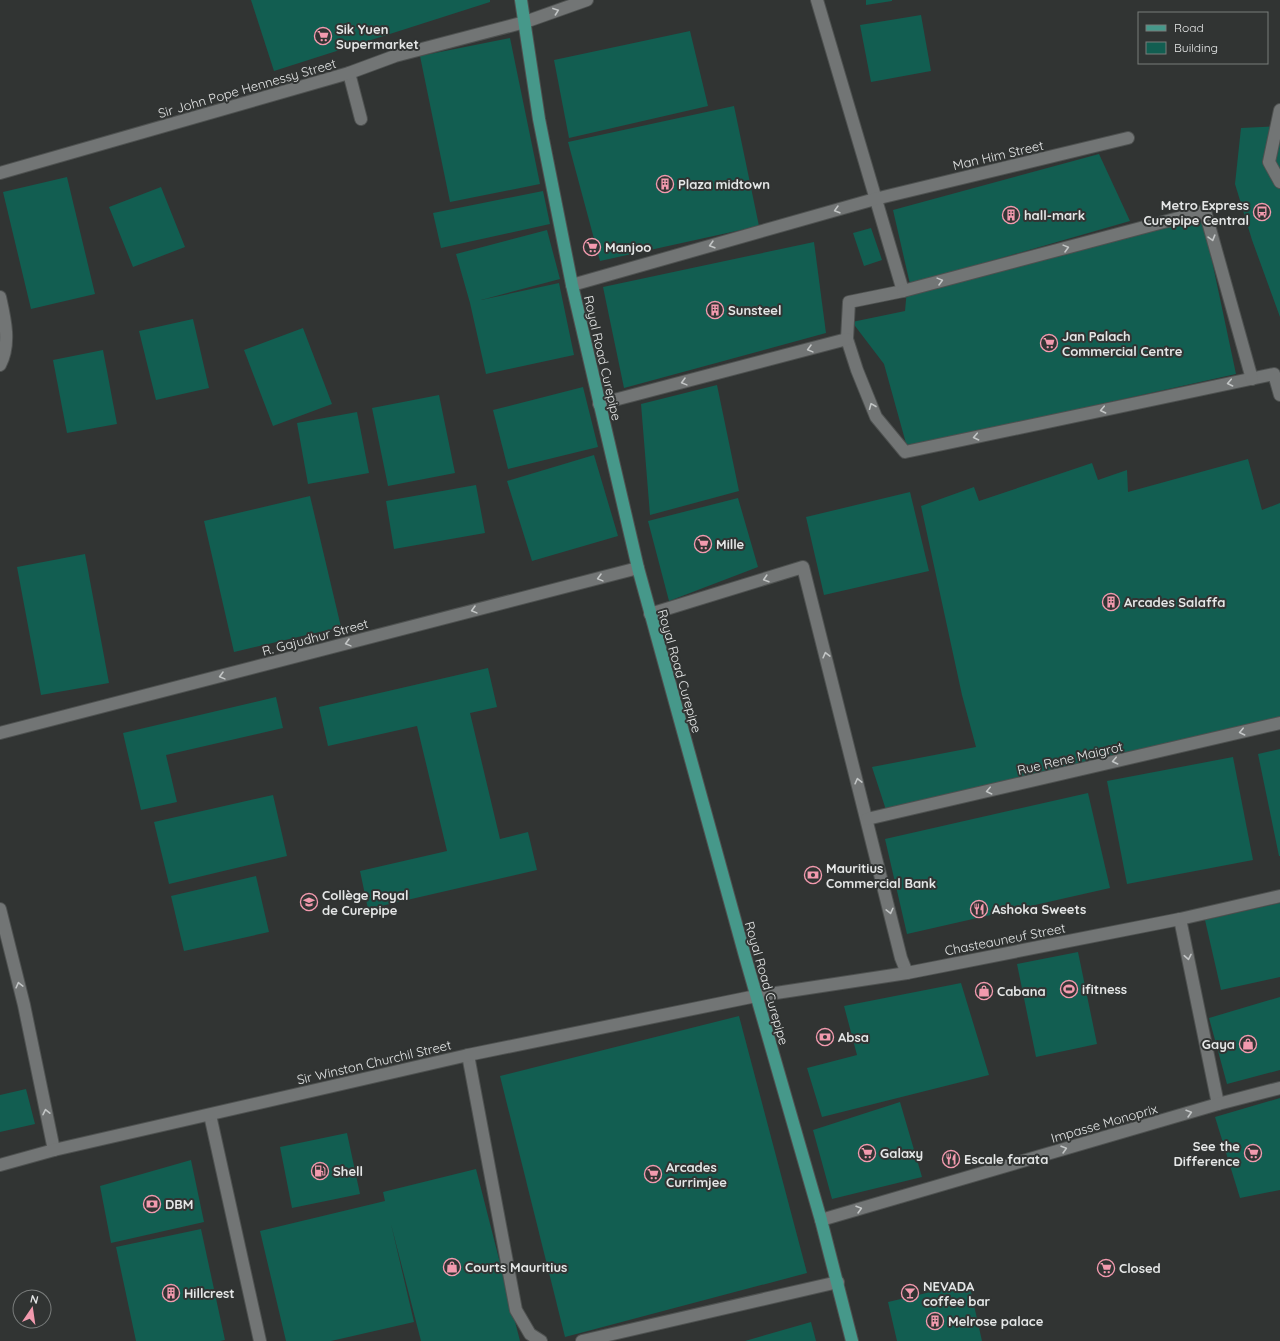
<svg xmlns="http://www.w3.org/2000/svg" width="1280" height="1341" font-family="Quicksand,sans-serif">
  <rect width="100%" height="100%" fill="#313433"/>
  <g fill="#125e51">
    <path d="M251 0H490V2L274 71Z"/>
    <path d="M866 0H892V1L866 5Z"/>
    <path d="M921 15 931 71 871 82 860 25Z"/>
    <path d="M690 31 708 106 569 138 554 60Z"/>
    <path d="M510 38 540 184 450 202 420 56Z"/>
    <path d="M734 106 759 226 600 261 568 142Z"/>
    <path d="M1280 126V317L1252 240 1235 184 1241 128Z"/>
    <path d="M1099 154 1130 221 910 284 893 210Z"/>
    <path d="M67 177 95 294 31 309 3 192Z"/>
    <path d="M161 187 185 247 133 267 109 207Z"/>
    <path d="M543 191 550 224 441 248 433 213Z"/>
    <path d="M1201 209 1236 374 907 447 884 364 852 322 905 311 907 289Z"/>
    <path d="M871 228 882 260 864 266 853 233Z"/>
    <path d="M547 230 560 279 481 300 559 283 574 355 486 374 470 303 456 254Z"/>
    <path d="M814 242 826 333 624 388 603 287Z"/>
    <path d="M193 319 209 388 156 400 139 331Z"/>
    <path d="M303 328 332 404 273 426 244 350Z"/>
    <path d="M103 350 117 424 67 433 53 360Z"/>
    <path d="M717 385 739 491 650 515 641 404Z"/>
    <path d="M583 387 598 447 508 469 493 410Z"/>
    <path d="M439 395 455 473 388 486 372 408Z"/>
    <path d="M357 412 369 473 308 484 297 423Z"/>
    <path d="M594 455 618 536 532 561 507 481Z"/>
    <path d="M1248 459 1262 510 1280 503V717L886 810 872 767 976 747 962 695 921 506 974 487 979 501 1092 463 1098 480 1127 470 1128 492Z"/>
    <path d="M476 485 485 533 394 549 386 501Z"/>
    <path d="M910 492 929 571 824 595 806 517Z"/>
    <path d="M310 496 341 627 234 652 204 521Z"/>
    <path d="M738 498 758 567 669 601 648 521Z"/>
    <path d="M85 554 109 683 41 695 17 567Z"/>
    <path d="M488 668 497 707 470 713 500 839 528 832 537 870 368 909 360 871 447 851 417 726 328 746 319 707Z"/>
    <path d="M276 697 283 728 166 755 177 802 141 810 123 733Z"/>
    <path d="M1280 749V856H1279L1258 754Z"/>
    <path d="M1233 757 1253 860 1127 884 1107 781Z"/>
    <path d="M1088 793 1110 888 907 934 885 839Z"/>
    <path d="M273 795 287 856 169 884 154 822Z"/>
    <path d="M256 876 269 932 184 951 171 896Z"/>
    <path d="M1280 903V977L1221 990 1205 920Z"/>
    <path d="M1078 952 1097 1044 1036 1057 1017 964Z"/>
    <path d="M961 983 989 1075 822 1117 807 1068 857 1055 844 1006Z"/>
    <path d="M1280 997V1070L1227 1084 1209 1018Z"/>
    <path d="M739 1016 807 1273 565 1337 500 1076Z"/>
    <path d="M26 1089 35 1124 0 1132V1095Z"/>
    <path d="M1280 1098V1190L1240 1198 1215 1117Z"/>
    <path d="M900 1102 922 1177 832 1199 813 1130Z"/>
    <path d="M347 1133 360 1194 292 1208 280 1147Z"/>
    <path d="M191 1160 204 1222 111 1243 100 1186Z"/>
    <path d="M476 1169 520 1341H421L391 1224 414 1322 331 1341H286L260 1231 385 1201 383 1192Z"/>
    <path d="M201 1229 225 1340 220 1341H136L116 1247Z"/>
    <path d="M969 1283 982 1341H897L888 1302Z"/>
    <path d="M811 1322 816 1341H745Z"/>
  </g>
  <g fill="none" stroke-linecap="round" stroke-linejoin="round">
    <g stroke="#4e5150" stroke-width="14">
      <g id="minor">
        <path d="M817 0 903 291 849 302 847 339 857 370 876 417 905 452 1274 374 1280 395"/>
        <path d="M349 73 361 119"/>
        <path d="M1280 110 1269 162 1280 182"/>
        <path d="M0 173 349 73 395 56 525 22 587 0"/>
        <path d="M572 285 875 199 1128 138"/>
        <path d="M903 291 1205 211 1252 379"/>
        <path d="M0 297C5 319 11 344 0 365"/>
        <path d="M599 404 847 339"/>
        <path d="M650 614 803 567 901 958 907 973"/>
        <path d="M0 733 638 568"/>
        <path d="M867 819 1280 723"/>
        <path d="M0 909 24 1005 54 1150"/>
        <path d="M1180 919 1218 1104"/>
        <path d="M468 1055 516 1310 530 1334 541 1341"/>
        <path d="M210 1115 260 1341"/>
        <path d="M0 1165 54 1150 468 1055 756 996 907 973 1180 919 1280 896"/>
        <path d="M821 1220 1218 1104 1280 1088"/>
        <path d="M582 1341 838 1282"/>
      </g>
    </g>
    <g stroke="#4e5150" stroke-width="14">
      <path id="major" d="M521 0 539 119 572 285 638 568 745 956 821 1220 852 1341"/>
    </g>
    <use href="#minor" stroke="#727575" stroke-width="12"/>
    <use href="#major" stroke="#46988a" stroke-width="12"/>
  </g>
  <defs><path id="oneway-chevron" d="M-2-3.5L2.5 0L-2 3.5" fill="none" stroke-width="1.6" stroke-linecap="round" stroke-linejoin="round"/></defs>
  <g stroke="#c2c5c5">
    <use href="#oneway-chevron" transform="translate(556 11) rotate(-20)"/>
    <use href="#oneway-chevron" transform="translate(837 210) rotate(164)"/>
    <use href="#oneway-chevron" transform="translate(1212 238) rotate(74)"/>
    <use href="#oneway-chevron" transform="translate(712 245) rotate(164)"/>
    <use href="#oneway-chevron" transform="translate(1066 248) rotate(-15)"/>
    <use href="#oneway-chevron" transform="translate(940 281) rotate(-15)"/>
    <use href="#oneway-chevron" transform="translate(810 349) rotate(165)"/>
    <use href="#oneway-chevron" transform="translate(684 382) rotate(165)"/>
    <use href="#oneway-chevron" transform="translate(1230 383) rotate(168)"/>
    <use href="#oneway-chevron" transform="translate(872 406) rotate(-112)"/>
    <use href="#oneway-chevron" transform="translate(1103 410) rotate(168)"/>
    <use href="#oneway-chevron" transform="translate(976 437) rotate(168)"/>
    <use href="#oneway-chevron" transform="translate(600 578) rotate(165)"/>
    <use href="#oneway-chevron" transform="translate(766 579) rotate(163)"/>
    <use href="#oneway-chevron" transform="translate(474 610) rotate(165)"/>
    <use href="#oneway-chevron" transform="translate(348 643) rotate(165)"/>
    <use href="#oneway-chevron" transform="translate(826 655) rotate(-104)"/>
    <use href="#oneway-chevron" transform="translate(222 676) rotate(165)"/>
    <use href="#oneway-chevron" transform="translate(1242 732) rotate(167)"/>
    <use href="#oneway-chevron" transform="translate(1115 761) rotate(167)"/>
    <use href="#oneway-chevron" transform="translate(858 781) rotate(-104)"/>
    <use href="#oneway-chevron" transform="translate(989 791) rotate(167)"/>
    <use href="#oneway-chevron" transform="translate(890 911) rotate(76)"/>
    <use href="#oneway-chevron" transform="translate(1188 957) rotate(79)"/>
    <use href="#oneway-chevron" transform="translate(19 985) rotate(-104)"/>
    <use href="#oneway-chevron" transform="translate(46 1112) rotate(-102)"/>
    <use href="#oneway-chevron" transform="translate(1189 1113) rotate(-16)"/>
    <use href="#oneway-chevron" transform="translate(1064 1149) rotate(-16)"/>
    <use href="#oneway-chevron" transform="translate(859 1209) rotate(-16)"/>
  </g>
  <defs>
    <g id="supermarket-ring" transform="scale(0.9)"><circle r="9.5" fill="#313433" stroke="#f29aae" stroke-width="1.5"/><path d="M-6-5.5h2.5l.6 2H6L4.5 2H-2.5L-4.4-4H-6ZM-1.5 3.2a1.3 1.3 0 1 0 .1 0ZM3 3.2a1.3 1.3 0 1 0 .1 0Z" fill="#f29aae"/></g>
    <g id="building-ring" transform="scale(0.9)"><circle r="9.5" fill="#313433" stroke="#f29aae" stroke-width="1.5"/><path d="M-4-6H4V6H1V3H-1V6H-4ZM-2.5-4.3h1.7v1.8h-1.7ZM.8-4.3h1.7v1.8H.8ZM-2.5-1h1.7V.8h-1.7ZM.8-1h1.7V.8H.8Z" fill="#f29aae"/></g>
    <g id="bus-ring" transform="scale(0.9)"><circle r="9.5" fill="#313433" stroke="#f29aae" stroke-width="1.5"/><path d="M-5-6H5V4H4V6H2V4H-2V6H-4V4H-5ZM-3.5-4V0h7V-4ZM-3.5 1.2v1.5H-2V1.2ZM2 1.2v1.5H3.5V1.2Z" fill="#f29aae"/></g>
    <g id="bank-ring" transform="scale(0.9)"><circle r="9.5" fill="#313433" stroke="#f29aae" stroke-width="1.5"/><path d="M-6-4H6V4H-6ZM0-2.3a2.3 2.3 0 1 0 0 4.6a2.3 2.3 0 1 0 0-4.6Z" fill="#f29aae"/></g>
    <g id="university-ring" transform="scale(0.9)"><circle r="9.5" fill="#313433" stroke="#f29aae" stroke-width="1.5"/><path d="M0-5L7-2L0 1L-7-2ZM-4 1L0 2.5L4 1V4Q0 6-4 4Z" fill="#f29aae"/></g>
    <g id="restaurant-ring" transform="scale(0.9)"><circle r="9.5" fill="#313433" stroke="#f29aae" stroke-width="1.5"/><path d="M-5-6h1v4h1v-4h1v4h1v-4h1v5L-1.5 .5V6h-2V.5L-5-1ZM5-6V6H3V1.5H1.5Q1.5-4 5-6Z" fill="#f29aae"/></g>
    <g id="stadium-ring" transform="scale(0.9)"><circle r="9.5" fill="#313433" stroke="#f29aae" stroke-width="1.5"/><path d="M0-5a6.5 5 0 1 0 0 10a6.5 5 0 1 0 0-10ZM-3.5-1.8h7v3.6h-7Z" fill="#f29aae"/></g>
    <g id="shop-ring" transform="scale(0.9)"><circle r="9.5" fill="#313433" stroke="#f29aae" stroke-width="1.5"/><path d="M-5-2.5h2.3a2.7 3.5 0 0 1 5.4 0H5L5.5 6h-11ZM-1.5-2.5h3a1.5 2.3 0 0 0-3 0Z" fill="#f29aae"/></g>
    <g id="fuel-ring" transform="scale(0.9)"><circle r="9.5" fill="#313433" stroke="#f29aae" stroke-width="1.5"/><path d="M-5.5-6h7V0h2V4h1.3V-2.5L3-4.5l.8-.8L6-3V5H2.5V1h-1V6h-7ZM-4.2-4.7v3.2H.2V-4.7Z" fill="#f29aae"/></g>
    <g id="bar-ring" transform="scale(0.9)"><circle r="9.5" fill="#313433" stroke="#f29aae" stroke-width="1.5"/><path d="M-6-5H6L.8 .8V4.5H3.5V6h-7V4.5H-.8V.8Z" fill="#f29aae"/></g>
  </defs>
  <g fill-rule="evenodd">
    <use href="#supermarket-ring" x="323" y="36"/>
    <use href="#building-ring" x="665" y="184"/>
    <use href="#bus-ring" x="1262" y="212"/>
    <use href="#building-ring" x="1011" y="215"/>
    <use href="#supermarket-ring" x="592" y="247"/>
    <use href="#building-ring" x="715" y="310"/>
    <use href="#supermarket-ring" x="1049" y="343"/>
    <use href="#supermarket-ring" x="703" y="544"/>
    <use href="#building-ring" x="1111" y="602"/>
    <use href="#bank-ring" x="813" y="875"/>
    <use href="#university-ring" x="309" y="902"/>
    <use href="#restaurant-ring" x="979" y="909"/>
    <use href="#stadium-ring" x="1069" y="989"/>
    <use href="#shop-ring" x="984" y="991"/>
    <use href="#bank-ring" x="825" y="1037"/>
    <use href="#shop-ring" x="1248" y="1044"/>
    <use href="#supermarket-ring" x="867" y="1153"/>
    <use href="#supermarket-ring" x="1253" y="1153"/>
    <use href="#restaurant-ring" x="951" y="1159"/>
    <use href="#fuel-ring" x="320" y="1171"/>
    <use href="#supermarket-ring" x="653" y="1174"/>
    <use href="#bank-ring" x="152" y="1204"/>
    <use href="#shop-ring" x="452" y="1267"/>
    <use href="#supermarket-ring" x="1106" y="1268"/>
    <use href="#building-ring" x="171" y="1293"/>
    <use href="#bar-ring" x="910" y="1293"/>
    <use href="#building-ring" x="935" y="1321"/>
  </g>
  <g text-anchor="middle" dominant-baseline="central" stroke-width="4" stroke-linejoin="round" paint-order="stroke">
    <g font-size="13" font-weight="bold" fill="#e5e7e7" stroke="#313433" text-anchor="start">
      <text x="336" y="29">Sik Yuen<tspan x="336" dy="15">Supermarket</tspan></text>
      <text x="678" y="184">Plaza midtown</text>
      <text x="1249" y="205" text-anchor="end">Metro Express<tspan x="1249" dy="15">Curepipe Central</tspan></text>
      <text x="1024" y="215">hall-mark</text>
      <text x="605" y="247">Manjoo</text>
      <text x="728" y="310">Sunsteel</text>
      <text x="1062" y="336">Jan Palach<tspan x="1062" dy="15">Commercial Centre</tspan></text>
      <text x="716" y="544">Mille</text>
      <text x="1124" y="602">Arcades Salaffa</text>
      <text x="826" y="868">Mauritius<tspan x="826" dy="15">Commercial Bank</tspan></text>
      <text x="322" y="895">Collège Royal<tspan x="322" dy="15">de Curepipe</tspan></text>
      <text x="992" y="909">Ashoka Sweets</text>
      <text x="1082" y="989">ifitness</text>
      <text x="997" y="991">Cabana</text>
      <text x="838" y="1037">Absa</text>
      <text x="1235" y="1044" text-anchor="end">Gaya</text>
      <text x="1240" y="1146" text-anchor="end">See the<tspan x="1240" dy="15">Difference</tspan></text>
      <text x="880" y="1153">Galaxy</text>
      <text x="964" y="1159">Escale farata</text>
      <text x="666" y="1167">Arcades<tspan x="666" dy="15">Currimjee</tspan></text>
      <text x="333" y="1171">Shell</text>
      <text x="165" y="1204">DBM</text>
      <text x="465" y="1267">Courts Mauritius</text>
      <text x="1119" y="1268">Closed</text>
      <text x="923" y="1286">NEVADA<tspan x="923" dy="15">coffee bar</tspan></text>
      <text x="184" y="1293">Hillcrest</text>
      <text x="948" y="1321">Melrose palace</text>
    </g>
    <g font-size="13" fill="#e5e7e7" stroke="#313433">
      <text transform="translate(247 88) rotate(-16)">Sir John Pope Hennessy Street</text>
      <text transform="translate(998 155) rotate(-13)">Man Him Street</text>
      <text transform="translate(603 358) rotate(77)">Royal Road Curepipe</text>
      <text transform="translate(315 637) rotate(-15)">R. Gajudhur Street</text>
      <text transform="translate(680 671) rotate(74)">Royal Road Curepipe</text>
      <text transform="translate(1070 758) rotate(-13)">Rue Rene Maigrot</text>
      <text transform="translate(1005 939) rotate(-11)">Chasteauneuf Street</text>
      <text transform="translate(767 983) rotate(74)">Royal Road Curepipe</text>
      <text transform="translate(374 1062) rotate(-13)">Sir Winston Churchil Street</text>
      <text transform="translate(1104 1123) rotate(-16)">Impasse Monoprix</text>
    </g>
  </g>
  <rect x="1138" y="12" width="130" height="52" fill="#313433" stroke="#797c7b"/>
  <rect x="1146" y="25" width="20" height="6" fill="#46988a" stroke="#797c7b"/>
  <text x="1174" y="32" font-size="12" fill="#e5e7e7">Road</text>
  <rect x="1146" y="42" width="20" height="12" fill="#125e51" stroke="#797c7b"/>
  <text x="1174" y="52" font-size="12" fill="#e5e7e7">Building</text>
  <g transform="translate(32 1309) rotate(13)"><circle r="19" fill="#313433" stroke="#797c7b"/>
  <path d="M0-3L7 15L0 10L-7 15Z" fill="#f29aae"/>
  <text y="-6" font-size="11" font-weight="bold" text-anchor="middle" fill="#e5e7e7">N</text>
  </g>
</svg>
